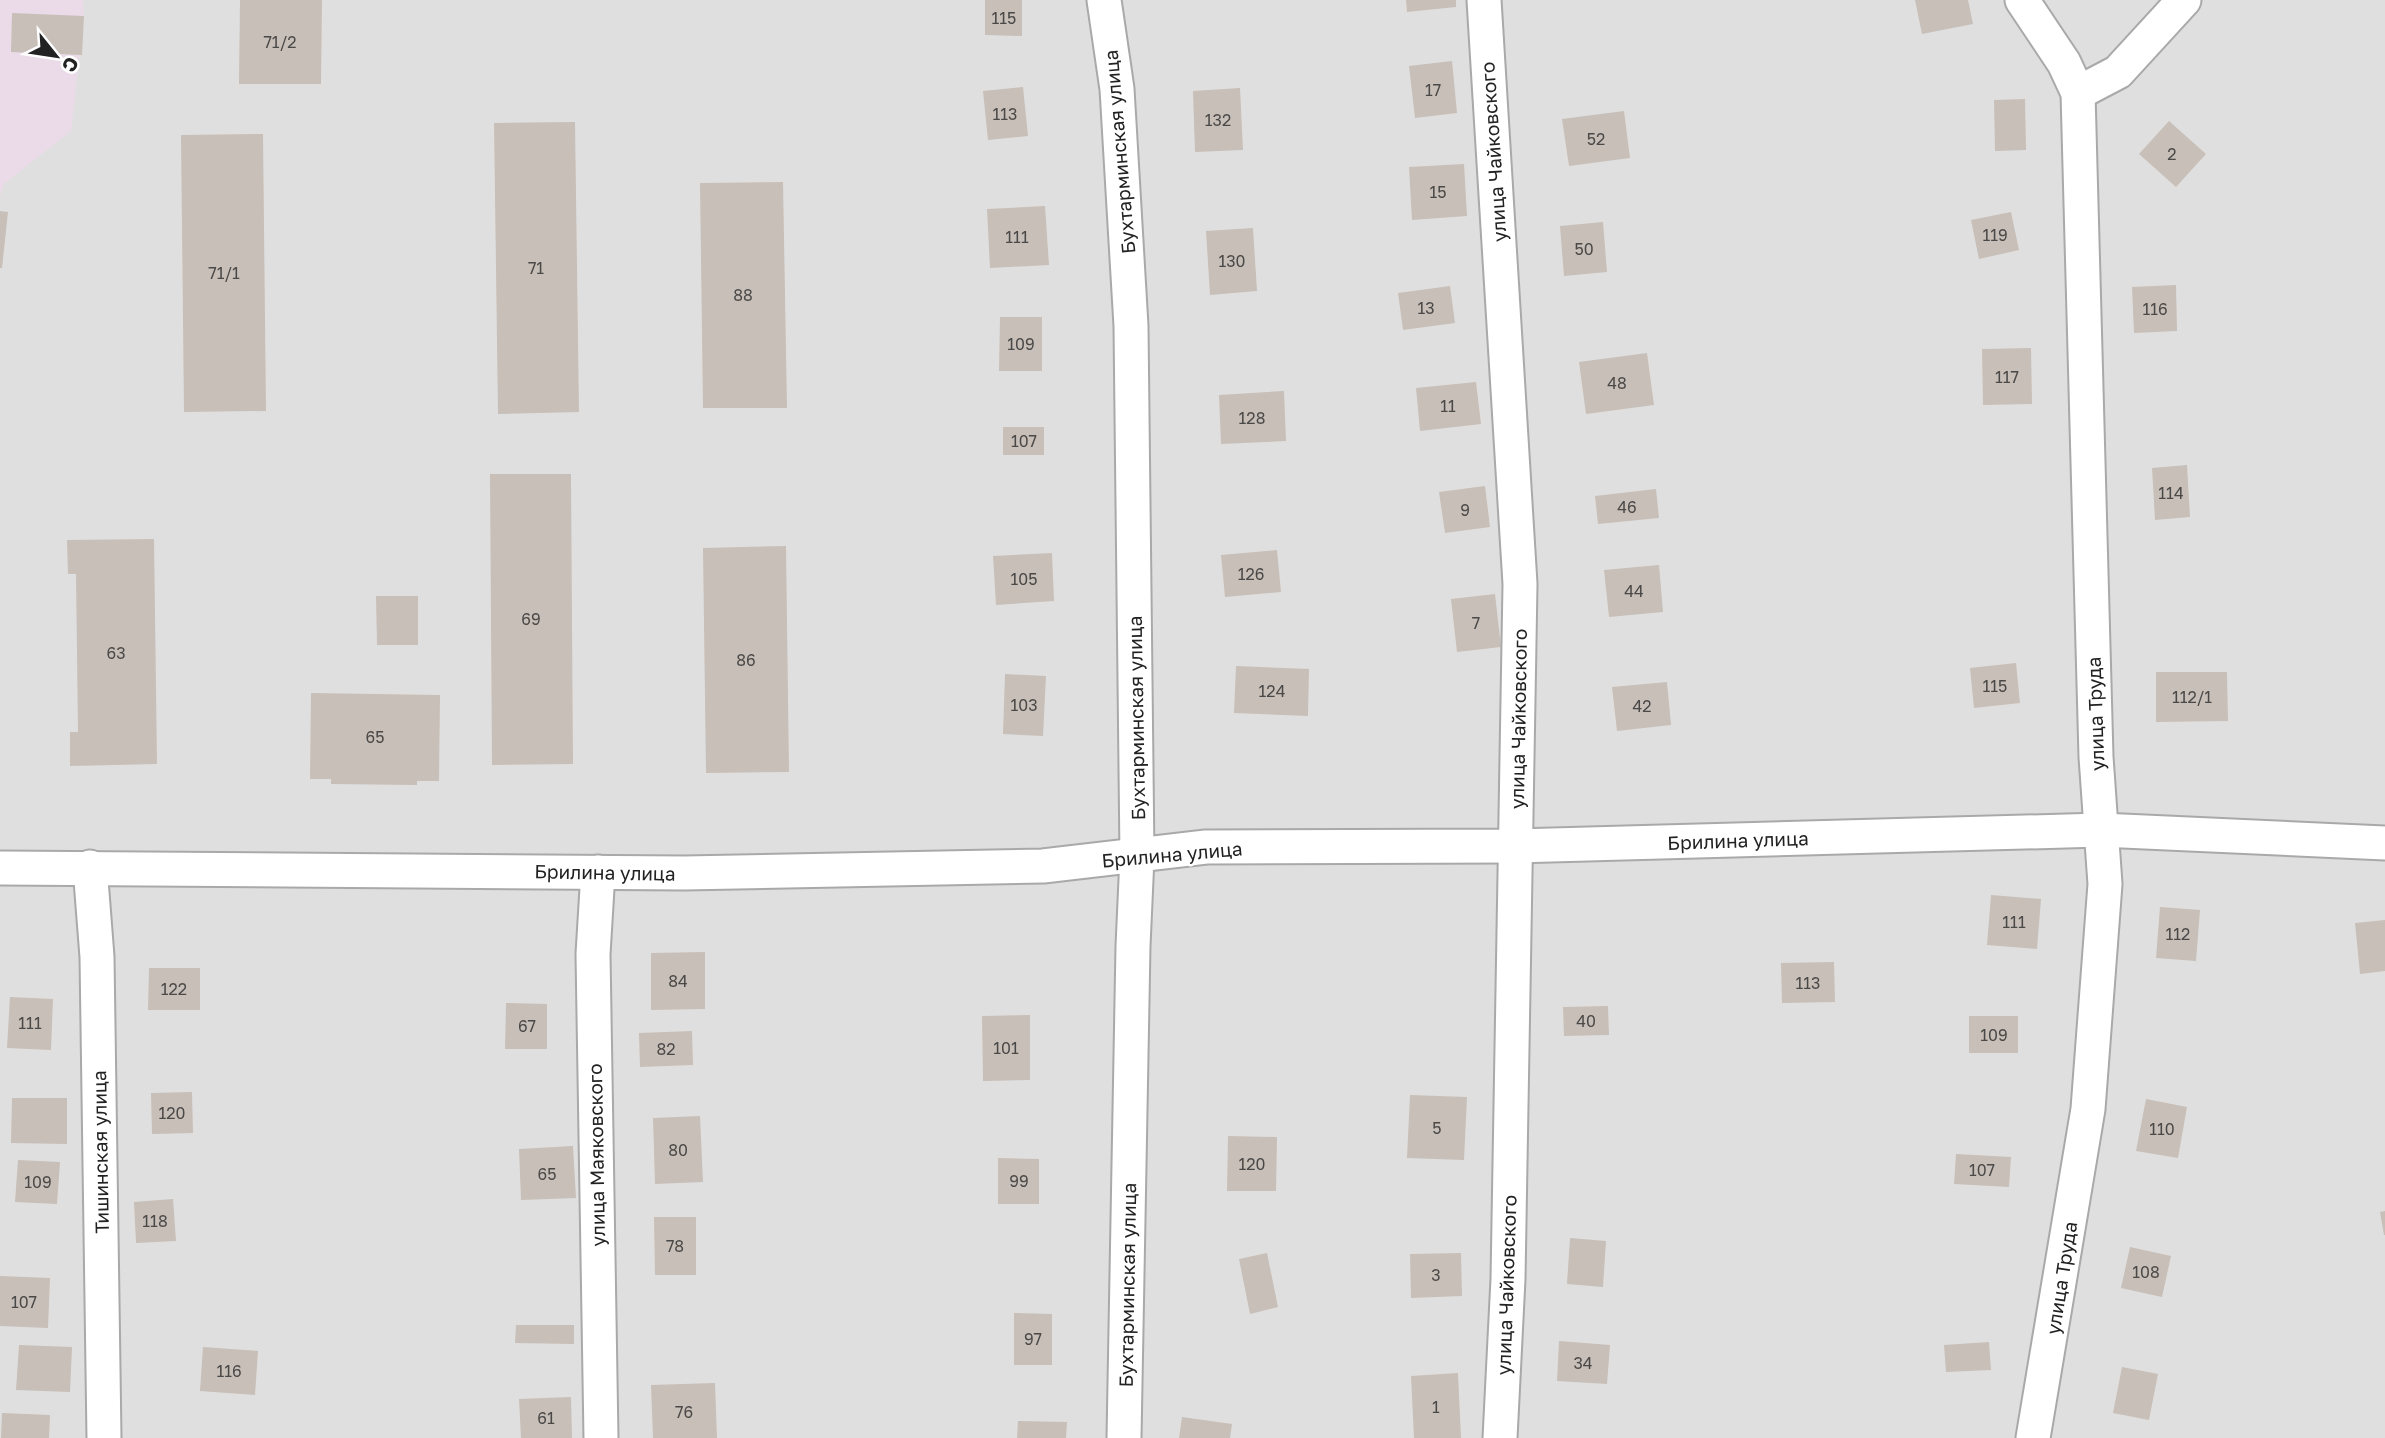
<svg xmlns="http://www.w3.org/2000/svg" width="2385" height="1438" font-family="'Golos Text',sans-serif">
  <rect width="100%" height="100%" fill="#f2efe9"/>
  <rect fill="#e0dfdf" x="0" y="0" width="2385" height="1438"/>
  <path fill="#ebdbe8" d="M0 0H83L84 16 71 131 4 184 0 196Z"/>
  <g fill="#c7bfb8">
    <path d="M240 0H322L321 84H239Z"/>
    <path d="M985 0H1022V36L985 35Z"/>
    <path d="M1406 0H1456V7L1407 12Z"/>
    <path d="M1915 0H1968L1973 24 1922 34Z"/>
    <path d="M12 13 84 16 82 55 11 52Z"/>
    <path d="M1452 61 1457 113 1415 118 1409 66Z"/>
    <path d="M1023 87 1028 136 988 140 983 91Z"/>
    <path d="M1240 88 1243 150 1195 152 1193 91Z"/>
    <path d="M2025 99 2026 150 1995 151 1994 100Z"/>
    <path d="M1624 111 1630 158 1569 166 1562 119Z"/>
    <path d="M2169 121 2206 154 2176 187 2139 154Z"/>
    <path d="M575 122 579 412 498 414 494 123Z"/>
    <path d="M263 134 266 411 184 412 181 135Z"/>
    <path d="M1464 164 1467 216 1412 220 1409 167Z"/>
    <path d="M783 182 787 408H703L700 183Z"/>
    <path d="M1045 206 1049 265 990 268 987 209Z"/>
    <path d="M0 211 8 212 2 268H0Z"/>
    <path d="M2011 212 2019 250 1979 259 1971 220Z"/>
    <path d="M1603 222 1607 272 1564 276 1560 226Z"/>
    <path d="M1253 228 1257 291 1210 295 1206 231Z"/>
    <path d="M2176 285 2177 331 2134 333 2132 287Z"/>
    <path d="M1450 286 1455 323 1403 330 1398 293Z"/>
    <path d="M1000 317H1042V371H999Z"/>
    <path d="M2031 348 2032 404 1983 405 1982 349Z"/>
    <path d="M1647 353 1654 405 1586 414 1579 362Z"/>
    <path d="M1476 382 1481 424 1420 431 1416 388Z"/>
    <path d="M1284 391 1286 441 1221 444 1219 395Z"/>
    <rect x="1003" y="427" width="41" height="28"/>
    <path d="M2187 465 2190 517 2155 520 2152 468Z"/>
    <path d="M490 474H571L573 764 492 765Z"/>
    <path d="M1485 486 1490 527 1445 533 1439 492Z"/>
    <path d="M1656 489 1659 518 1598 524 1595 496Z"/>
    <path d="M154 539 157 764 70 766V732H78L76 574H68L67 540Z"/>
    <path d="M786 546 789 772 706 773 703 548Z"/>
    <path d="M1277 550 1281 592 1225 597 1221 555Z"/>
    <path d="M1052 553 1054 601 996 605 993 556Z"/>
    <path d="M1659 565 1663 612 1609 617 1604 570Z"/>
    <path d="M1495 594 1501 647 1457 652 1451 599Z"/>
    <path d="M376 596H418V645H377Z"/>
    <path d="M2016 663 2020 703 1974 708 1970 668Z"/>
    <path d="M1236 666 1309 669 1308 716 1234 713Z"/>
    <path d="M2156 672H2227L2228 721 2156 722Z"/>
    <path d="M1005 674 1046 676 1043 736 1003 734Z"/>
    <path d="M1667 682 1671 725 1617 731 1612 687Z"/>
    <path d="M311 693 440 695 439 781H417V785L331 784V779H310Z"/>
    <path d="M1991 895 2041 899 2037 949 1987 945Z"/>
    <path d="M2160 907 2200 910 2196 961 2156 958Z"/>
    <path d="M2385 920V971L2360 974 2355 923Z"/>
    <path d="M705 952V1009L651 1010V953Z"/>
    <path d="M1834 962 1835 1002 1782 1003 1781 963Z"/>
    <path d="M149 968H200V1010H148Z"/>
    <path d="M10 997 53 999 51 1050 7 1048Z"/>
    <path d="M506 1003 547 1004V1049H505Z"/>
    <path d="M1608 1006 1609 1035 1564 1036 1563 1007Z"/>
    <path d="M1030 1015V1080L983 1081 982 1016Z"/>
    <rect x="1969" y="1016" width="49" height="37"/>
    <path d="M692 1031 693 1065 640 1067 639 1033Z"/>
    <path d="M192 1092 193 1133 152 1134 151 1093Z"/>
    <path d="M1410 1095 1467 1097 1464 1160 1407 1158Z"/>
    <path d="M12 1098H67V1144L11 1143Z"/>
    <path d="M2146 1099 2187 1107 2178 1158 2136 1151Z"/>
    <path d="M700 1116 703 1182 655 1184 653 1118Z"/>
    <path d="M1228 1136 1277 1137 1276 1191H1227Z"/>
    <path d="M573 1146 576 1198 521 1200 519 1149Z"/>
    <path d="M1956 1154 2011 1157 2009 1187 1954 1184Z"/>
    <path d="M998 1158 1039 1159V1204H998Z"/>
    <path d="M18 1160 60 1162 57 1204 15 1202Z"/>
    <path d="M173 1199 176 1241 136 1243 134 1202Z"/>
    <path d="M2385 1211V1235H2384L2380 1212Z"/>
    <path d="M654 1217H696V1275H655Z"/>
    <path d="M1570 1238 1606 1241 1603 1287 1567 1284Z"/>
    <path d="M2130 1247 2171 1256 2162 1297 2121 1288Z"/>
    <path d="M1267 1253 1278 1307 1250 1314 1239 1259Z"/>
    <path d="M1461 1253 1462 1296 1411 1298 1410 1254Z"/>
    <path d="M0 1276 50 1278 48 1328 0 1326Z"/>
    <path d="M1014 1313 1052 1314V1365H1014Z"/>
    <path d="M516 1325H574V1344L515 1343Z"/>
    <path d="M1559 1341 1610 1345 1607 1384 1557 1381Z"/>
    <path d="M1989 1342 1991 1370 1946 1372 1944 1345Z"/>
    <path d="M19 1345 72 1347 70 1392 16 1390Z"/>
    <path d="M203 1347 258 1351 255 1395 200 1391Z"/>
    <path d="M2122 1367 2158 1374 2149 1420 2113 1413Z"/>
    <path d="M1458 1373 1461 1438H1414L1411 1376Z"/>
    <path d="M715 1383 717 1438H653L651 1385Z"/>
    <path d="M571 1397 572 1438H521L519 1399Z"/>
    <path d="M2 1413 50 1415 49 1438H1Z"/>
    <path d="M1182 1417 1232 1424 1230 1438H1179Z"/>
    <path d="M1018 1421 1067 1422 1066 1438H1017Z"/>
  </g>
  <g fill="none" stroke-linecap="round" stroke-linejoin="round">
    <g stroke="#a9a9a9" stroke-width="37">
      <g id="street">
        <path d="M1104 0 1117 89 1131 326 1137 857 1133 946 1124 1438"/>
        <path d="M1484 0 1520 584 1508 1279 1500 1438"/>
        <path d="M2022 0 2064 63 2078 93 2096 757 2105 884 2088 1109 2033 1438"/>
        <path d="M2078 93 2118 72 2184 0"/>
        <path d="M90 867 97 957 104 1438"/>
        <path d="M0 868 684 873 1043 866 1206 847 1515 846 2101 830 2385 843"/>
        <path d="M598 872 593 954 601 1438"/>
      </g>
    </g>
    <use href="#street" stroke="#fff" stroke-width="33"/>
  </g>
  <g text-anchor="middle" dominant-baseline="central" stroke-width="5" stroke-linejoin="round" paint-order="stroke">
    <g font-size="16" fill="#4b4948">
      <text x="1004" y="18">115</text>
      <text x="280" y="42">71/2</text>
      <text x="1433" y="90">17</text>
      <text x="1005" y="114">113</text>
      <text x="1218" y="120">132</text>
      <text x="1596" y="139">52</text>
      <text x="2172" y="154">2</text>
      <text x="1438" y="192">15</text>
      <text x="1995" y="235">119</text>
      <text x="1017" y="237">111</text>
      <text x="1584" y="249">50</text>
      <text x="1232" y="261">130</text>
      <text x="536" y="268">71</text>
      <text x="224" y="273">71/1</text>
      <text x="743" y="295">88</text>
      <text x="1426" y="308">13</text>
      <text x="2155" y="309">116</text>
      <text x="1021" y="344">109</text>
      <text x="2007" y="377">117</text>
      <text x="1617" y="383">48</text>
      <text x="1448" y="406">11</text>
      <text x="1252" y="418">128</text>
      <text x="1024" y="441">107</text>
      <text x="2171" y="493">114</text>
      <text x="1627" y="507">46</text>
      <text x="1465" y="510">9</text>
      <text x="1251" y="574">126</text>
      <text x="1024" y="579">105</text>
      <text x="1634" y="591">44</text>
      <text x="531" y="619">69</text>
      <text x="1476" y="623">7</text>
      <text x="116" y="653">63</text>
      <text x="746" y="660">86</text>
      <text x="1995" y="686">115</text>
      <text x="1272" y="691">124</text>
      <text x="2192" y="697">112/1</text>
      <text x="1024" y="705">103</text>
      <text x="1642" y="706">42</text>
      <text x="375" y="737">65</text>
      <text x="2014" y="922">111</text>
      <text x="2178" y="934">112</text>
      <text x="678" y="981">84</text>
      <text x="1808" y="983">113</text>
      <text x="174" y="989">122</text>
      <text x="1586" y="1021">40</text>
      <text x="30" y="1023">111</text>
      <text x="527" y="1026">67</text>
      <text x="1994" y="1035">109</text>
      <text x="1006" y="1048">101</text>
      <text x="666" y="1049">82</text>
      <text x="172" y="1113">120</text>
      <text x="1437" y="1128">5</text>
      <text x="2162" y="1129">110</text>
      <text x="678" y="1150">80</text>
      <text x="1252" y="1164">120</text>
      <text x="1982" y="1170">107</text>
      <text x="547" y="1174">65</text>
      <text x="1019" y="1181">99</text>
      <text x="38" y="1182">109</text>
      <text x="155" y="1221">118</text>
      <text x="675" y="1246">78</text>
      <text x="2146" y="1272">108</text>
      <text x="1436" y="1275">3</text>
      <text x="24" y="1302">107</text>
      <text x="1033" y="1339">97</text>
      <text x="1583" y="1363">34</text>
      <text x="229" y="1371">116</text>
      <text x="1436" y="1407">1</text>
      <text x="684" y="1412">76</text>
      <text x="546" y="1418">61</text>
    </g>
    <g font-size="19" fill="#222" stroke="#fff">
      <text transform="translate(1119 152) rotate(-95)">Бухтарминская улица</text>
      <text transform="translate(1493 152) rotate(-94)">улица Чайковского</text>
      <text transform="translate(2095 714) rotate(-92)">улица Труда</text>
      <text transform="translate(1136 718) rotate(-91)">Бухтарминская улица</text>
      <text transform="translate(1518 719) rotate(-89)">улица Чайковского</text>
      <text transform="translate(1738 840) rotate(-2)">Брилина улица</text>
      <text transform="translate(1172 854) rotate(-5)">Брилина улица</text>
      <text transform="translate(605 872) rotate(1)">Брилина улица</text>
      <text transform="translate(100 1152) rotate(-91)">Тишинская улица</text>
      <text transform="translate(596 1155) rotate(-91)">улица Маяковского</text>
      <text transform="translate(2061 1278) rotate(-81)">улица Труда</text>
      <text transform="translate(1127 1285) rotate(-89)">Бухтарминская улица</text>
      <text transform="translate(1506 1285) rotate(-88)">улица Чайковского</text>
    </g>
  </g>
  <g transform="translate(56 56) rotate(120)" stroke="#ffffff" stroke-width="5" paint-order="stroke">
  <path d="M0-5L12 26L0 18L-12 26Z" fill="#222222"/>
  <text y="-10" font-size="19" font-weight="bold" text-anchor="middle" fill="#222222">С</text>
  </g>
</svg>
